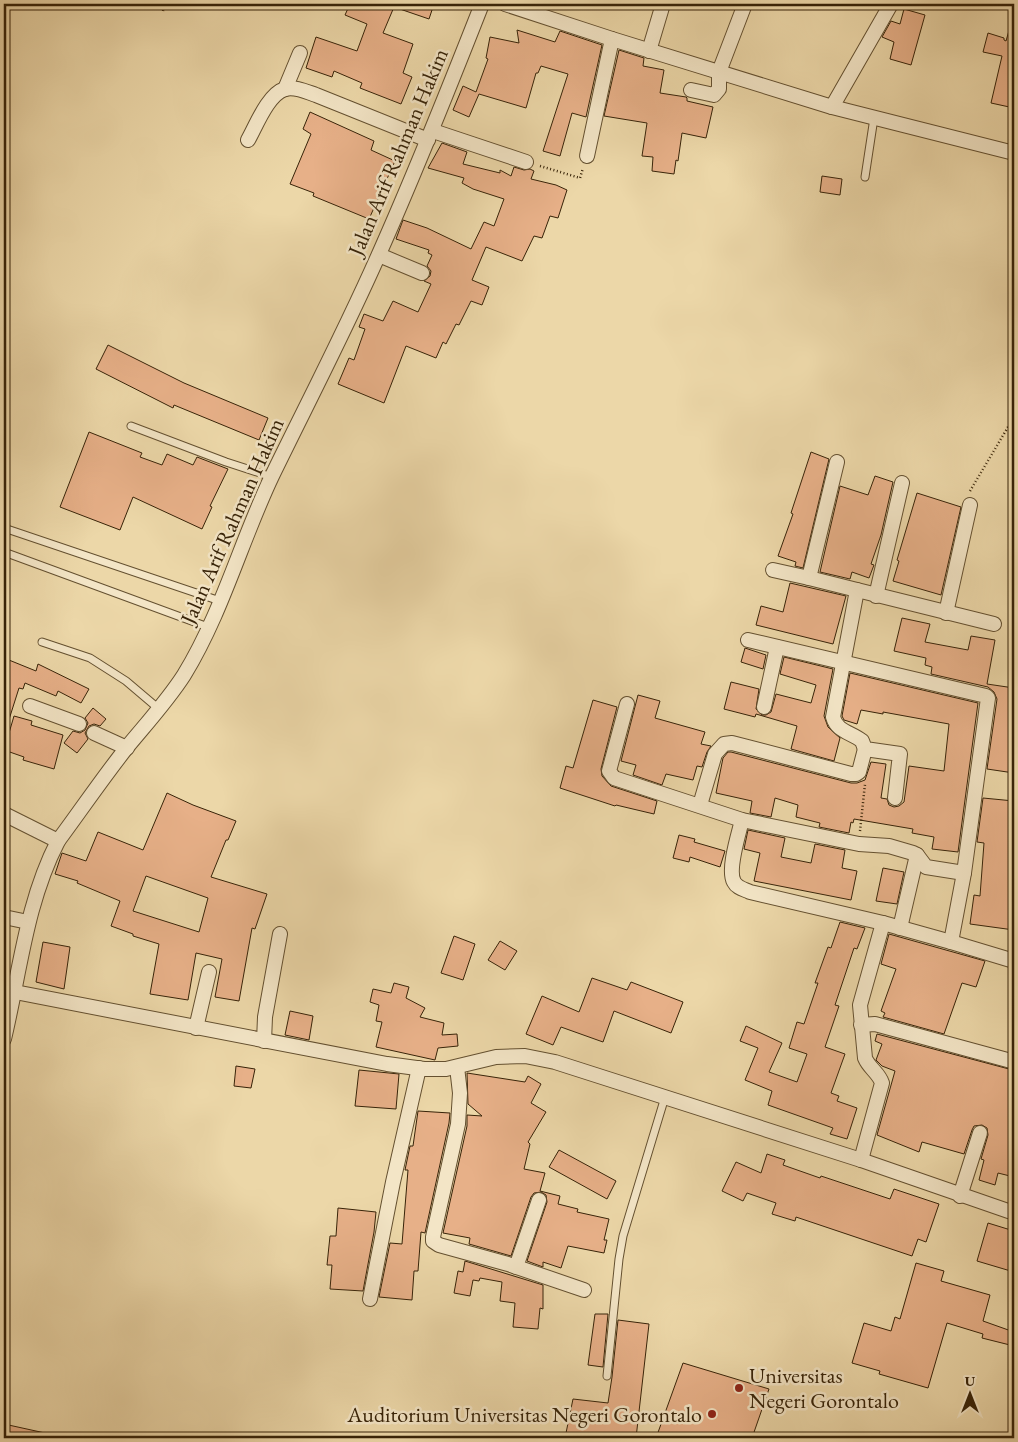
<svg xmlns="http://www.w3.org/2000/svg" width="1018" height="1442" font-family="'EB Garamond',serif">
  <rect width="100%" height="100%" fill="#ecd7a8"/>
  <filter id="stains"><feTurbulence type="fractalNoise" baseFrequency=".004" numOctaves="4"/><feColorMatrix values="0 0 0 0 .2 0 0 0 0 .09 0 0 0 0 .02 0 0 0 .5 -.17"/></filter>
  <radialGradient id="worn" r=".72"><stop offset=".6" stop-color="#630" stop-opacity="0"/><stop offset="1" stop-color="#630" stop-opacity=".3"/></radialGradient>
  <g fill="#e7b088" stroke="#372308" fill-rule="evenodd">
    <path d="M350 4H434L429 19 394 7 383 33 413 44 403 73 412 77 401 104 360 88 362 83 334 71 332 77 306 68 316 37 357 51 367 24 345 15Z"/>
    <path d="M904 9 925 15 911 65 890 59 894 42 882 37 891 21 900 24Z"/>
    <path d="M1010 27H1014V108L991 103 1002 56 983 52 988 33 1004 38V40L1006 41Z"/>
    <path d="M517 30 555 42 560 31 602 45 586 117 572 113 560 156 543 151 568 74 541 66 538 73H536L526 108 479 94 469 117 453 110 463 86 476 92 488 59 486 58 490 37 519 43Z"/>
    <path d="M619 50 644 58 643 66 664 70 660 93 686 97 687 98V101L713 107 706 138 682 133 678 161 676 160 674 174 652 171 653 157 642 156 647 123 604 116Z"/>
    <path d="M310 112 374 141 371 150 395 161 369 219 313 196 314 193 290 184 311 134 303 129Z"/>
    <path d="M442 143 467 152 463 164 500 173V170L511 176 514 167 524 170 530 169 534 171 531 179 556 185 567 190 558 218 550 216 542 238 534 236 522 261 486 247 472 280 489 287 482 305 471 301 459 325 456 324 446 344 443 342 436 358 406 346 384 403 338 384 349 358 354 360 365 329 359 327 364 314 383 321 393 301 418 312 431 284 424 281 430 276 431 271 427 266 432 255 428 253 429 250 396 239 403 220 427 228 471 249 484 222 494 226 504 199 473 189 462 183 464 178 428 168Z"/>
    <path d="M822 176 842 179 840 195 820 192Z"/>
    <path d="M108 345 184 383 268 418 259 440 174 405 173 408 96 369Z"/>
    <path d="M89 432 142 453 140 457 162 465 167 454 193 465 197 457 228 469 210 506 212 507 202 529 133 497 120 530 60 507Z"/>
    <path d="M811 452 829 459 803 568 795 566 796 562 778 556 793 514 791 513Z"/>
    <path d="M875 476 893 482 881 535 871 564 874 565 869 578 852 572 850 579 820 572 840 486 868 495Z"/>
    <path d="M917 493 961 507 941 595 893 581 899 561 897 560Z"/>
    <path d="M790 583 846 596 833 644 756 625 761 606 783 612Z"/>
    <path d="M902 618 930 624 925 642 968 650 971 636 995 640 987 684 1014 688V773L987 769 997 699 994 692 988 687 931 674 932 667 925 665 926 658 894 651Z"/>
    <path d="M745 648 766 655 763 669 741 662Z"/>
    <path d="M784 657 833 669 824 716 828 727 840 738 834 761 791 749 797 726 756 714 755 717 724 709 731 682 759 689 756 709 762 715H766L771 712 776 694 811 703 816 685 780 674Z"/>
    <path d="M4 658 36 671 38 664 89 689 81 703 58 691 56 696 25 683 23 689 19 688 6 729H4Z"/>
    <path d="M850 673 978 703 958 852 932 849 934 837 912 833 913 829 854 819 853 823 851 822 849 833 819 827 820 823 796 817 798 805 775 798 771 817 750 813 752 801 716 793 723 758 728 752H731L851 783H857L865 780 871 762 886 764 881 798 887 799 889 805 894 807 899 806 904 802 909 766 944 771 949 724 883 712V714L861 710 857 724 844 720 842 716Z"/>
    <path d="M638 695 660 701 655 718 705 732 701 744 711 746 707 752 702 767 697 766 693 780 666 774 662 785 633 775 636 765 621 761Z"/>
    <path d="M593 700 617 707 601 769 602 776 611 786 657 801 654 814 616 805 615 806 560 788 566 766 573 768Z"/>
    <path d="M93 708 106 719 100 726 94 724 89 726 85 733 88 739 77 753 64 743 73 731 80 733 85 730 88 723 85 718Z"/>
    <path d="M14 716 32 721 31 725 63 735 54 769 23 760 24 757 4 750Z"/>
    <path d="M167 793 193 805 236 821 228 840H226L211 877 267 894 255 929 252 928 239 1001 215 997 222 959 196 953 188 1000 150 994 159 944 133 936V934L111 926 120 901 77 883 78 881 55 874 62 853 86 861 98 832 143 850ZM146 876 208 898 199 932 133 911Z"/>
    <path d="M983 798 1014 801V930L970 924 974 895 980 896 984 843 977 842Z"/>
    <path d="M748 830 785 838 781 857 811 863 815 844 845 850 842 868 857 871 851 900 754 881 760 853 744 849Z"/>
    <path d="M679 835 695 839 694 842 725 851 720 867 690 857 689 862 673 858Z"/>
    <path d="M883 868 904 872 897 904 876 901Z"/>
    <path d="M840 922 865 928 857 949 854 948 835 1005 839 1006 825 1047 845 1054 831 1093 839 1096 837 1101 857 1108 847 1139 830 1134 833 1128 768 1105 772 1091 745 1080 758 1048 740 1041 746 1026 782 1043 769 1072 797 1082 807 1054 789 1048 797 1022 804 1024 818 983H815L828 947 831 948Z"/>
    <path d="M889 934 985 961 976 987 962 983 944 1034 883 1017 885 1013 881 1011 896 969 881 964Z"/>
    <path d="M454 936 475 944 463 980 441 973Z"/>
    <path d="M500 941 517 951 505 970 488 960Z"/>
    <path d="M43 942 70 947 64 989 36 982Z"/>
    <path d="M592 978 627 990 631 982 683 1002 671 1033 614 1011 603 1042 561 1027 553 1045 526 1034 542 996 579 1012Z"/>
    <path d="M394 983 409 987 406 998 425 1008 420 1017 444 1023 442 1035 457 1034 458 1046 438 1048 435 1060 376 1047 382 1022 376 1021 379 1005 370 1002 373 989 391 993Z"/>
    <path d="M290 1011 313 1016 309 1040 285 1035Z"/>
    <path d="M877 1034 1009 1069H1014V1177L998 1173 995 1185 979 1180 984 1160 981 1159 988 1135 987 1128 982 1125 974 1126 972 1130 964 1154 922 1142 919 1152 877 1135 895 1071 882 1066 876 1060 882 1044 875 1041Z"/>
    <path d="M236 1066 255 1069 251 1088 234 1086Z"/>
    <path d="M359 1070 399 1074 396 1109 355 1106Z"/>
    <path d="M467 1073 525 1082 528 1076 541 1084 531 1103 546 1112 528 1142 530 1144 524 1169 545 1173 540 1191 560 1196 558 1204 578 1209 577 1212 609 1219 604 1240H607L604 1253 568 1246 561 1268 543 1262V1267L527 1261 547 1202 546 1195 541 1192 534 1193 531 1197 511 1256 469 1244 470 1238 443 1233 467 1126V1115L482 1116 468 1104Z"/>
    <path d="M418 1111 450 1113 449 1123 425 1233 421 1232 418 1271H414L412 1300 379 1297 390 1243 402 1244 408 1170H405L410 1146H413Z"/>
    <path d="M559 1150 616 1181 607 1199 549 1167Z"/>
    <path d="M767 1154 785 1160 783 1165 820 1178 821 1176 890 1199 894 1189 939 1204 926 1242 918 1239 912 1256 796 1217 795 1221 772 1214 776 1203 747 1193 743 1201 722 1191 736 1162 761 1173Z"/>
    <path d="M338 1208 376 1212 374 1232 363 1291 330 1289 332 1265H327L330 1236H336Z"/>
    <path d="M988 1223 1014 1231V1272L977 1261Z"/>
    <path d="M465 1261 543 1285V1309L540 1308 538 1329 513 1327 515 1303 500 1301 502 1282 480 1278 479 1281 473 1280 470 1296 454 1293 458 1271 463 1272Z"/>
    <path d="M916 1263 944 1271 941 1281 990 1295 983 1321 1014 1332V1346L982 1338 983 1334 947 1323 928 1388 879 1374 880 1371 852 1363 864 1323 891 1331 895 1317 900 1319Z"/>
    <path d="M595 1314H608L603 1367 588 1365Z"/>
    <path d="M618 1320 649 1324 636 1438 566 1433 573 1399 608 1403 612 1377Z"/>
    <path d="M683 1363 769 1389 752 1438H656Z"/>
    <path d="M4 1424 45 1433 44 1438H4Z"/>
  </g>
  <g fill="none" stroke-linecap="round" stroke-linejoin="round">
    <g stroke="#645030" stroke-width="9">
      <g id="service">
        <path d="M865 177 874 118"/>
        <path d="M131 426 226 462 272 477"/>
        <path d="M4 528 220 601"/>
        <path d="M4 552 208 627"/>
        <path d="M42 642 90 658 126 681 159 709"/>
        <path d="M607 1376 619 1259 623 1236 665 1097"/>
      </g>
    </g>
    <g stroke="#645030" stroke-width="16">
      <g id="minor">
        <path d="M505 4 612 39 832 107 1014 153"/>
        <path d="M649 51 663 4"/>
        <path d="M285 89 300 53"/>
        <path d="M691 90 714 95 719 89V72L745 4"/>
        <path d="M832 107 891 4"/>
        <path d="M433 131 526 162"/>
        <path d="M248 140C256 126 268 94 285 89 295 86 307 92 316 95L428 140"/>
        <path d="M587 156 612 39"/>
        <path d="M379 255 422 273"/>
        <path d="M837 462 809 578 857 590 833 717C837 732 851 732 862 741L865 749 900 754 895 798"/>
        <path d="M773 570 809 578"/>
        <path d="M857 590 994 624"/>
        <path d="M876 596 902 483"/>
        <path d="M946 613 970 505"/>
        <path d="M748 640 986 696 988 698 964 873 951 942"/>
        <path d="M627 704 609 771 614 778 742 820 859 844 889 846 913 853 917 855 926 867 964 873"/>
        <path d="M30 706 79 724"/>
        <path d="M764 707 777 647"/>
        <path d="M94 733 127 748"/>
        <path d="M700 805 715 754 724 744 732 743 851 774H856L859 772 865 749"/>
        <path d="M4 814 58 841"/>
        <path d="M742 820C739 833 727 870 734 882 737 888 744 889 750 892L883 923"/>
        <path d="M4 917 28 922"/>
        <path d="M900 928 917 855"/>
        <path d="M15 992 387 1064 424 1069H446L496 1057 525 1056 555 1062 861 1160 1014 1213"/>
        <path d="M861 1025 875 1024 1011 1061"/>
        <path d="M196 1028 209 972"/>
        <path d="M4 1039C20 972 26 903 58 841 81 810 104 776 128 746 147 723 168 700 184 675 222 613 241 541 272 476 308 402 346 329 379 254 416 171 449 88 482 4"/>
        <path d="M264 1041 265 1017 280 934"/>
        <path d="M457 1067 460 1093 458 1124 433 1237V1241L439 1245 508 1264 584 1290"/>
        <path d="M861 1160 882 1083C879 1073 869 1068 865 1058L860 1005 883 923 951 942 1014 961"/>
        <path d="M960 1196 980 1133"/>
        <path d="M516 1267 539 1200"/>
        <path d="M370 1299 393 1182 419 1068"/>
      </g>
    </g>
    <g stroke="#372308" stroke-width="2.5" stroke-dasharray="1 2.5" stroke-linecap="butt">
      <path d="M163 11 165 4"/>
      <path d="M540 166 580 178 583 168"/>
      <path d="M970 491 1014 417"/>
      <path d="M860 831 865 784"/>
    </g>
    <use href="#service" stroke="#f3e5c6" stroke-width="7"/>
    <use href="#minor" stroke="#f3e5c6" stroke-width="14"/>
  </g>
  <g fill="#8f2418" stroke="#f3e5c6" stroke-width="2">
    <circle cx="739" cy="1388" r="5"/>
    <circle cx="712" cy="1414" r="5"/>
  </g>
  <g text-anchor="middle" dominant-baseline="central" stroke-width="5" stroke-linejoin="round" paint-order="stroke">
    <g font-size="22" fill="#372308" stroke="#f3e5c6">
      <text transform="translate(398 152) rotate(-67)">Jalan Arif Rahman Hakim</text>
      <text transform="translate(232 521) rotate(-66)">Jalan Arif Rahman Hakim</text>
    </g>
    <g font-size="22" fill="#372308" stroke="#f3e5c6" text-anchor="start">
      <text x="749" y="1375">Universitas<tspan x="749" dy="25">Negeri Gorontalo</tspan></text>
      <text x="702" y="1414" text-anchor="end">Auditorium Universitas Negeri Gorontalo</text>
    </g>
  </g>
  <rect width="1018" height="1442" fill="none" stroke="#ecd7a8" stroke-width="20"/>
  <rect x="5" y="5" width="1008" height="1432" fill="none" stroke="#372308" stroke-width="2.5"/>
  <rect x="10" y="10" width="998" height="1422" fill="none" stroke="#372308"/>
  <g transform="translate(970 1394)" stroke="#f3e5c6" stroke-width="4" paint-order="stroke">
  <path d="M0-4L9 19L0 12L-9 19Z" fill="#372308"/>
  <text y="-8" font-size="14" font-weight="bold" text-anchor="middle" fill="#372308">U</text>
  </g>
  <rect width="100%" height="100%" filter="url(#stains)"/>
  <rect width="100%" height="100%" fill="url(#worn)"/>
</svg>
